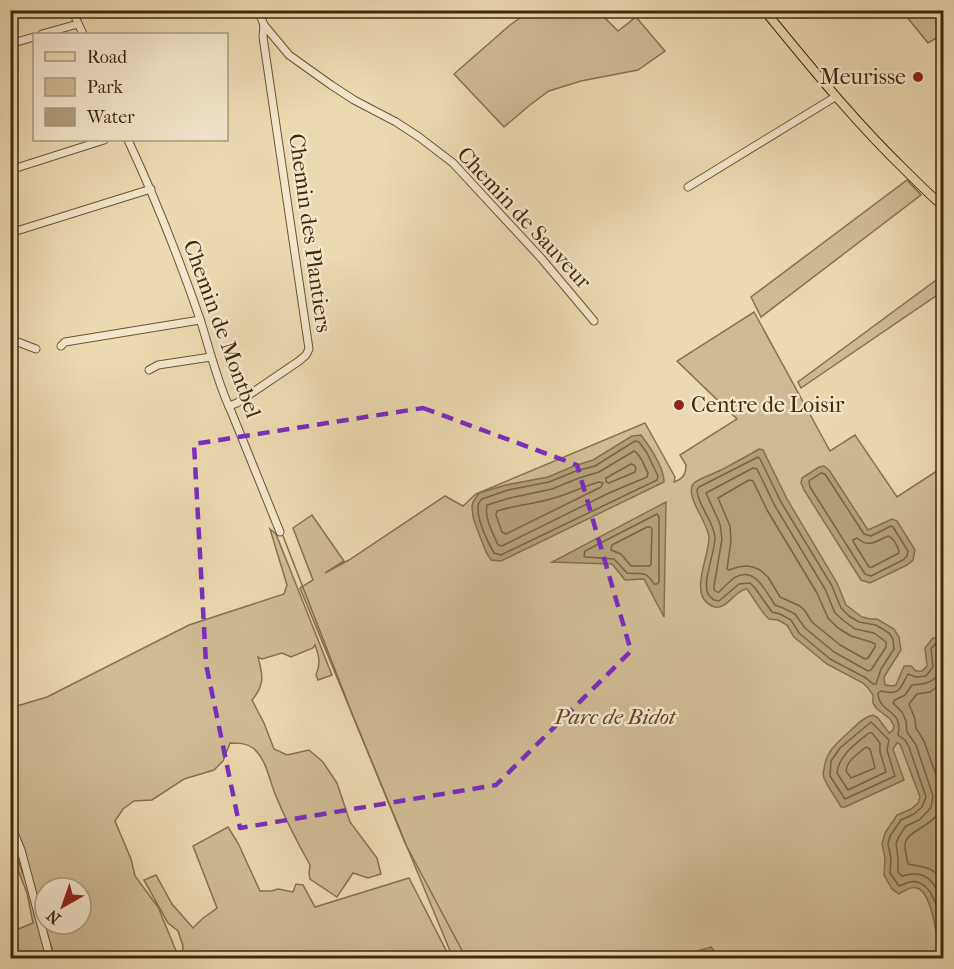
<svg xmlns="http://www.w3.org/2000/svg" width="954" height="969" font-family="'IM FELL French Canon',serif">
  <rect width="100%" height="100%" fill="#ebd9b0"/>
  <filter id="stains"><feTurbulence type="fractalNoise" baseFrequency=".00333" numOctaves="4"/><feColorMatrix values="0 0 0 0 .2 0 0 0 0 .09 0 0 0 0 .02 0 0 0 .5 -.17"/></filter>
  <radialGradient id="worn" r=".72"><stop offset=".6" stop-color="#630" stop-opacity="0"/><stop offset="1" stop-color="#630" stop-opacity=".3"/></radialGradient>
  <g fill="#cebb93" stroke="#87724d" stroke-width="1.5" fill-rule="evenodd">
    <path d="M530 11H598L618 31 636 17 665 51 638 70 581 81 549 91 530 105 504 127 454 74 510 25Z"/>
    <path d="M902 11H943V34L928 43Z"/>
    <path d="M907 180 921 195 761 317 751 297Z"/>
    <path d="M943 275V291L801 388 798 382Z"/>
    <path d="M754 312 830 451 855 435 897 497 943 467V958H453L300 588 313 580 293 528 312 515 344 561 325 573 349 560 445 496 463 506 476 494 645 423 675 477 674 482C683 479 686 474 686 465L680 455 737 419 677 361Z"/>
    <path d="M270 529 276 534 332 675 318 680 316 675C321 663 319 656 315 645L313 648 291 657 282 653 262 659 258 657C263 675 265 685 252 700L264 723 274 749 287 755 309 750 323 762 337 783 350 822 377 858 381 874 368 878 353 873 337 897 310 879 309 873 310 865C297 842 285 818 275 794 269 778 266 759 253 748 246 743 238 743 230 743L223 761 214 770 184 779 152 800 134 801 123 809 115 821 131 859 135 876 158 907 179 958H55L11 818 10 708 47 697 189 625 284 594 287 585ZM45 888H81V924H45Z"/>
    <path d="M228 827 238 843 260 891H271L278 889 293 892 296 884 303 885 315 907 409 878 450 958H182L183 946 178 931 168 923 144 880 156 875 172 904 193 928 202 919 217 908 193 846Z"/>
    <path d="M16 855C28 887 40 919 45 953L31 958H11V932L33 923 27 893 13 857Z"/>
  </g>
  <g fill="#b19e77" stroke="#84704a" stroke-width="1.5">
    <path d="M641 435C650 447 664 467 664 482L501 561 491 560 486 552 477 529 473 517 472 506 473 502 479 493 506 485 548 477 574 466 593 460 632 436Z"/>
    <path d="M759 449 763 450 787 499 837 583 846 605 862 617 870 619H877L894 629 899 637 901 650 884 677 885 685 893 686 896 685 904 666H911L916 671H922L927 666 925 648 933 638H943V958H940C938 944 933 893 917 888 911 886 904 891 899 894L892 889 884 875 885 858 882 844 885 833 897 815 911 809 918 803 920 797 900 744 897 743 893 749 904 780 845 807H841C836 798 827 786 824 778 823 775 823 772 824 769 826 751 837 743 850 731 857 725 863 717 873 715L878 718 889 733 893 730 894 726 890 719 876 708 873 703V695L868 688 863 683 827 664 794 637 787 625 778 620 769 619 764 614 747 589C735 589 726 613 712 606 688 596 709 557 709 538 709 523 683 495 694 483 698 479 713 474 719 471 732 464 746 457 759 449Z"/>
    <path d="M824 466 829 470 868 530 892 519 897 521 915 550 913 560 907 565 870 583 861 580 804 490 801 483 802 478 819 467Z"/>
    <path d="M666 502 664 617 644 579 625 580 612 564 552 562Z"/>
    <path d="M711 947 719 958H681L697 951Z"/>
  </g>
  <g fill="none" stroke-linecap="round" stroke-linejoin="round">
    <g stroke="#78643f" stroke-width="1.5">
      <path d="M635 441 639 442 647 453 658 476 657 480 501 555 494 553C488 543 477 520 478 507 478 503 479 502 482 499L508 490 549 482 576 471 595 466Z"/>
      <path d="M634 451C641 454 644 466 648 473L647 477 609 493 502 546 498 545C493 533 484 518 487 505L510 498 552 489 579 478 599 472Z"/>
      <path d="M758 457 760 459 781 502 832 586 841 608 849 616 859 622 876 625 889 633 893 639 894 649 881 669 876 684H873L866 678 830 659 799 633 791 620 780 614 772 612 755 588 750 583 739 584 719 601 714 600C713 599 709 596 708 594 702 583 715 552 715 538 714 520 698 507 697 490L699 487Z"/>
      <path d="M631 464 634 465 636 468 635 472 609 483 606 482V478Z"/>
      <path d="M753 468 757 469 775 506 825 589 835 613 844 621 855 629 874 633 886 642V647L871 670 868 671 834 652 805 628 795 614 783 608 775 605C766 592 755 565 734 578 729 582 724 587 719 592H717L714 590V586L722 539 720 524 706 493Z"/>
      <path d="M821 473 825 474 864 534 871 536 891 526 893 527 908 551 907 556 903 560 871 576 865 574 810 487 809 481Z"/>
      <path d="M749 480 753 481 767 510 817 593 828 618 838 628 851 636 871 642 875 644V647L868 658 865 659 840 645 812 622 805 611 800 606 780 597 768 577 760 570 753 567 746 566 738 567 729 570 727 569 731 541 730 526 718 498Z"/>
      <path d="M599 482 603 483 601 487 506 534 502 532 496 515 497 511C516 505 535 504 554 498 569 494 584 486 599 482Z"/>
      <path d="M657 514 659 517V582L657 584H654C645 569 641 575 627 573L614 559 586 557 584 556 585 551Z"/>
      <path d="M647 527H650L652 529 651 564 650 566H631L621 554 611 550 612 545Z"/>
      <path d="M888 536C893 537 899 548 899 553L872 567H869L854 543 853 540 857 538C869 548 875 542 888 536Z"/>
      <path d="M944 644H935L931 649 933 667 926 676 916 677 908 674C900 688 901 696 881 691L878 693C879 714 904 709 898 735L905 740 909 747 926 797 922 807 914 814 901 820 890 836 888 844 891 858 890 873 899 886C905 884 911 880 917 882 934 885 940 918 944 932"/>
      <path d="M944 651 940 654C941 677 936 684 912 685L905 695 895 700 893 703 902 712 906 721 907 732 916 745 933 796 931 807 927 812 919 820 906 826 898 838 896 844 898 858V872L902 876C927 868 935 883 944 904"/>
      <path d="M944 682 930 692 917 694 909 704 915 719 916 728 924 741 941 789C950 827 906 826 905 845 905 851 907 859 908 864 924 867 934 867 944 882"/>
      <path d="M871 722 889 740 887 750 895 776 845 799 830 776 831 761 840 748Z"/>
      <path d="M869 733H872L880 743V752L886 772 848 790 837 773C839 755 855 744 869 733Z"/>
      <path d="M866 747 870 749 875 768 851 778 846 771C847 760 858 754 866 747Z"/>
    </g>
    <path stroke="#84704a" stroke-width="1.5" d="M283 536 353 716 405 843 466 958"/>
    <g stroke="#6b5631" stroke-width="9">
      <g id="minor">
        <path d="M72 10 83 34"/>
        <path d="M258 10 264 25 289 55 331 85 354 100 396 122 419 137 453 163 541 258 594 321"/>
        <path d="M42 34 78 24"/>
        <path d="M10 44 34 37"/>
        <path d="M128 140C155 198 179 258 200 319 210 350 217 382 231 411L280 532"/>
        <path d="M10 170 104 140"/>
        <path d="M688 187 835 97"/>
        <path d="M10 233 151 189"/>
        <path d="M10 339 36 349"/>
        <path d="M61 346 65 342 200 320"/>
        <path d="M149 370 158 365 211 357"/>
        <path d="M229 406 237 403 299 361 306 355 309 349 263 37 264 25"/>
        <path d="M10 823 21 850 50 958"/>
      </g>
    </g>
    <g stroke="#402a07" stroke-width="10">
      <path id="major" d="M764 10C810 66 855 122 907 172 919 184 931 196 944 207"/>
    </g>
    <use href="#minor" stroke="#f2e6cc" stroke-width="7"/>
    <use href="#major" stroke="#ebd9b0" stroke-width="8"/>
  </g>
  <path fill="none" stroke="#7b2cbf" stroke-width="4.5" stroke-dasharray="12 8" stroke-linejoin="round" d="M423 408 577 465 631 651 496 785 240 828 206 664 194 444Z"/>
  <g fill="#8f2418" stroke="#f2e6cc" stroke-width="2">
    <circle cx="918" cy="77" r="6"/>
    <circle cx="679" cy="405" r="6"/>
  </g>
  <g text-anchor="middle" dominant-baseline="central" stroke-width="5" stroke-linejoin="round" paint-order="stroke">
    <g font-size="22" fill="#402a07" stroke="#f2e6cc" text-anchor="end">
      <text x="906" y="77">Meurisse</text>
      <text x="691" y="405" text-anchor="start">Centre de Loisir</text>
    </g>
    <g font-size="22" fill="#402a07" stroke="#f2e6cc">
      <text transform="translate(524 218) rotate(47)">Chemin de Sauveur</text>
      <text transform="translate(310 233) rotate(82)">Chemin des Plantiers</text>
      <text transform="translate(222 329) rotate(70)">Chemin de Montbel</text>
    </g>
    <g font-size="22" font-style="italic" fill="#5c4723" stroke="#f2e6cc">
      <text x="615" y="717">Parc de Bidot</text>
    </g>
  </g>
  <rect width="954" height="969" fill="none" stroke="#ebd9b0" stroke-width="36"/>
  <rect x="12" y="12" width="930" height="945" fill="none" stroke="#402a07" stroke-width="3"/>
  <rect x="18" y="18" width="918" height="933" fill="none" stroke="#402a07" stroke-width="1.5"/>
  <rect x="33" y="33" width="195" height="108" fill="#f2e6cc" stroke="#ab9b7d" stroke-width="1.5"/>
  <rect x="45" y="52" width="30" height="9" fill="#ebd9b0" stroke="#ab9b7d" stroke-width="1.5"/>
  <text x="87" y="63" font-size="18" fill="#402a07">Road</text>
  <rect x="45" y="78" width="30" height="18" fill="#cebb93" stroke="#ab9b7d" stroke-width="1.5"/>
  <text x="87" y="93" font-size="18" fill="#402a07">Park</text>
  <rect x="45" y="108" width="30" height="18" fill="#b19e77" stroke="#ab9b7d" stroke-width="1.5"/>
  <text x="87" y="123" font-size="18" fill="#402a07">Water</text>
  <g transform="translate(63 906) rotate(220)"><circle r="28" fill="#f2e6cc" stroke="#ab9b7d" stroke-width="1.5"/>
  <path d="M0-4.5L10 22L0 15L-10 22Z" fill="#8f2418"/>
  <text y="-9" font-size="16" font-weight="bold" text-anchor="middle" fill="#402a07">N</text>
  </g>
  <rect width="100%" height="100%" filter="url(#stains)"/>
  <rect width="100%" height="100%" fill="url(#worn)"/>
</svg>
